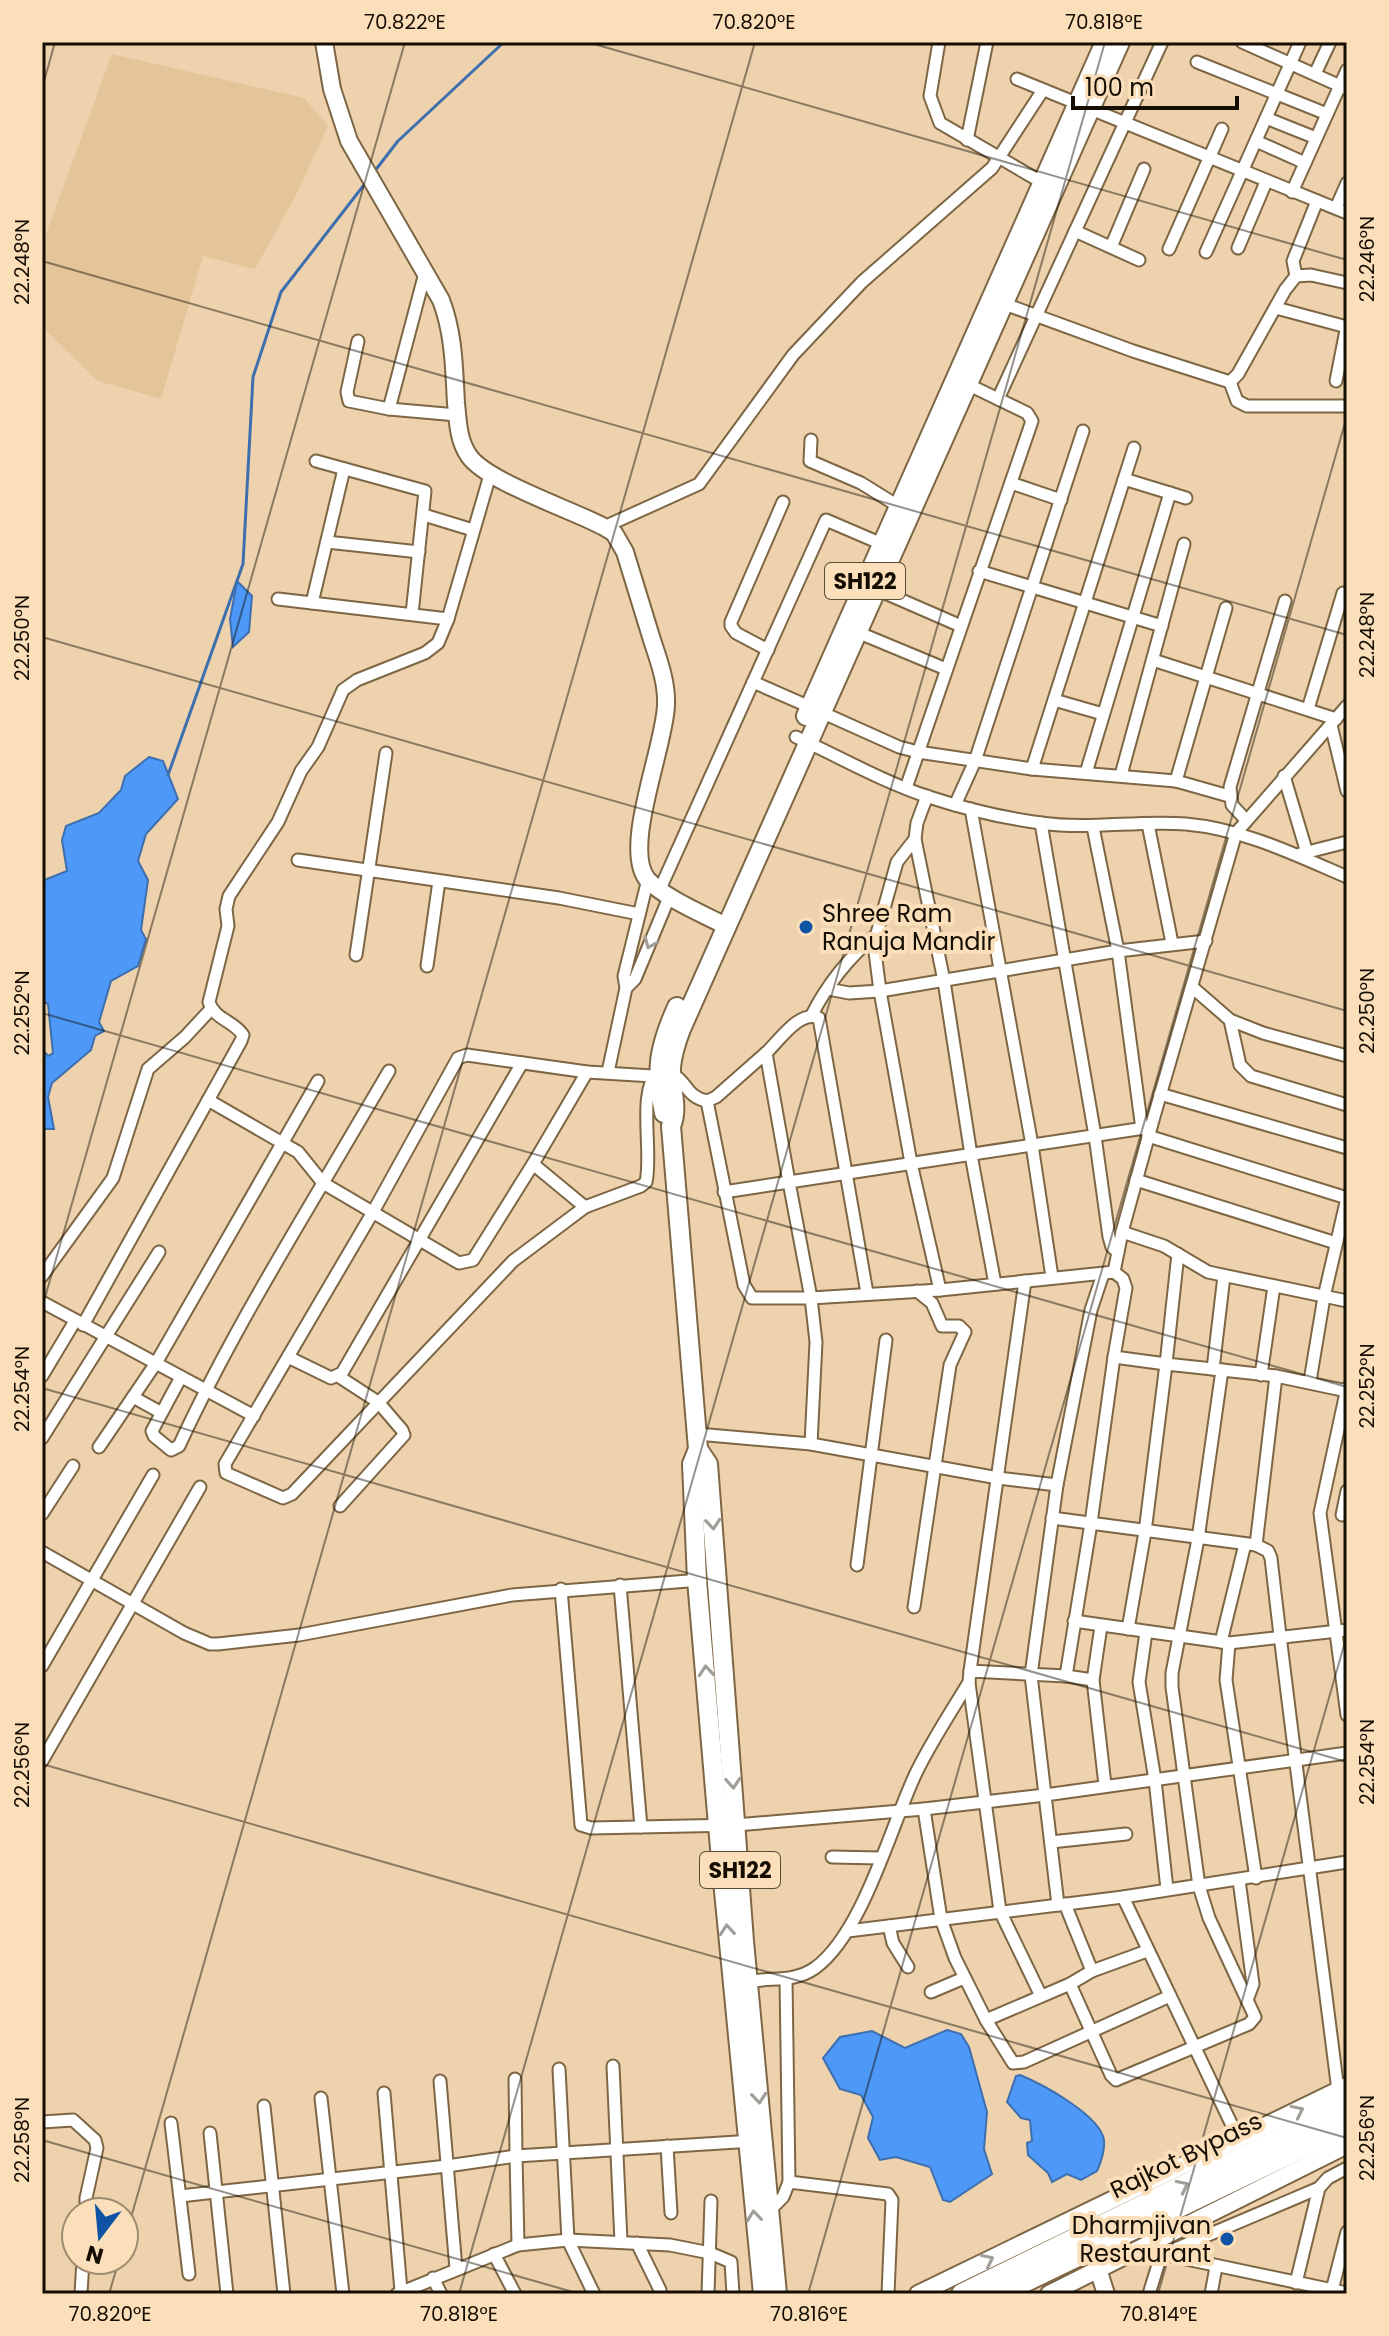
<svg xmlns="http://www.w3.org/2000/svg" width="1389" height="2336" font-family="Poppins,sans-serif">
  <rect width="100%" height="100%" fill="#edd2ad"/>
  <path fill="#e4c59a" d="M112 54 304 98 328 126 296 195 255 269 203 256 161 399 98 381 42 327V245Z"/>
  <g fill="#4e98f8" stroke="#3d6eae" stroke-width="2">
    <path d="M237 581 252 596 249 632 233 647 230 619Z"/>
    <path d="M149 757 163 761 178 799 146 834 138 861 148 880 141 930 146 939 138 966 111 981 99 1022 104 1031 95 1036 91 1050 52 1083 48 1097 54 1129H42V1049L48 1056 53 1053 48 1004 42 1001V881L67 871 62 840 66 826 99 813 121 790 125 776Z"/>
    <path d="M947 2030 961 2034 969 2047 987 2112 984 2149 992 2174 950 2202 943 2200 930 2167 896 2157 880 2160 868 2138 873 2117 861 2095 840 2089 823 2058 840 2037 872 2031 905 2048Z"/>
    <path d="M1020 2075C1042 2084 1100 2115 1104 2140 1105 2151 1101 2162 1097 2171L1081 2180 1067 2174 1052 2182 1048 2173 1028 2155 1027 2143 1032 2141 1030 2120 1021 2118 1007 2102 1016 2076Z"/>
  </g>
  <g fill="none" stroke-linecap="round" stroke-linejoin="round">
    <g stroke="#3d6eae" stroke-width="3">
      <path d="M374 172 398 141 504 42"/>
      <path d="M168 775 243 564 253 377 281 292 367 181"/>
    </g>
    <g stroke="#7d6644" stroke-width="15">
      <g id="street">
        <path d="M939 42 930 96 940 123 1043 183"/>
        <path d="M1242 42 1347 89"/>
        <path d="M1197 62 1327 114"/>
        <path d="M1315 74 1330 42"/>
        <path d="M1017 79 1347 213"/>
        <path d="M1266 118 1316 138"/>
        <path d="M967 140 987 42"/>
        <path d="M1256 141 1305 163"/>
        <path d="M1292 192 1347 70"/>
        <path d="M1336 208 1347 183"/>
        <path d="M1075 231 1139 260"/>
        <path d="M1111 247 1144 169"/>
        <path d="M1238 248 1266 182"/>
        <path d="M1169 249 1222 129"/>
        <path d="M1206 252 1300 42"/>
        <path d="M1296 276 1293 261 1317 201"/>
        <path d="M999 302 1133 351 1230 382 1238 374 1285 290 1296 276 1311 275 1347 283"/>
        <path d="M1276 308 1347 327"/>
        <path d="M358 341 347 392 349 401 389 409 457 415"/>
        <path d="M1336 381 1347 325"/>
        <path d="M1230 382 1237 401 1247 406H1347"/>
        <path d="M998 399 1162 42"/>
        <path d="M389 409 425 273"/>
        <path d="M811 440 810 461 861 483 898 506"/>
        <path d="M316 461 425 491 412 614"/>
        <path d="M1124 479 1186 498"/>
        <path d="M1011 483 1061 500"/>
        <path d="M424 515 473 530"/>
        <path d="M604 527 699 484 793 355 862 282 992 168 1043 90"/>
        <path d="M327 542 419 552"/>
        <path d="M979 571 1162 626"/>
        <path d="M876 589 961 626"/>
        <path d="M278 599 448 619"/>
        <path d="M312 603 344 469"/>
        <path d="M857 632 946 669"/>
        <path d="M768 650 736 633 731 626V622L783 502"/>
        <path d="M1153 660 1336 719"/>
        <path d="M753 682 810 707"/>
        <path d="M1054 700 1103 714"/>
        <path d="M1308 709 1343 593"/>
        <path d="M821 712 899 747 918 752 1032 769 1176 781 1229 796"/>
        <path d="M1331 725 1347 791"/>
        <path d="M796 737C840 757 883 782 929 797 965 809 1004 818 1041 823 1090 830 1138 820 1186 824 1243 829 1296 855 1347 877"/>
        <path d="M1032 769 1134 448"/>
        <path d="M1086 773 1170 493"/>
        <path d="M1121 775 1184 544"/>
        <path d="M1284 776 1307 853"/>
        <path d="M1176 781 1226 608"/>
        <path d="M906 788 1032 421 1027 413 967 384"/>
        <path d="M927 796 917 823 915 839 897 862 874 944 880 991 911 1163 940 1290"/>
        <path d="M955 805 975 761 1083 431"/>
        <path d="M971 809 1032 1145 1052 1277"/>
        <path d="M1246 820 1232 805 1230 787 1285 601"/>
        <path d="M1041 823 1095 1136 1109 1237 1112 1247 1118 1252"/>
        <path d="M1148 824 1172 943"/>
        <path d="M1093 827 1118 951 1142 1129"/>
        <path d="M915 839 944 981 971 1155 995 1284"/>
        <path d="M1300 854 1347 842"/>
        <path d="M298 860 559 898 639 914"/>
        <path d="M660 889 826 520 882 544"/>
        <path d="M356 955 386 753"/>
        <path d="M427 966 439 881"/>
        <path d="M1192 987 1230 1020 1263 1033 1347 1056"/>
        <path d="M626 988 635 979 670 895"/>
        <path d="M828 989 849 993 880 991 1118 951 1206 941"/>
        <path d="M812 1015C826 986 850 956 875 936"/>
        <path d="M1230 1020 1240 1065 1251 1076 1347 1105"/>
        <path d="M766 1053C779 1041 800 1009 819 1018L867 1293"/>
        <path d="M608 1072 626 988 624 976 648 879"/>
        <path d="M653 1076 587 1072 467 1055 458 1058 373 1212 225 1464 226 1473 283 1498 292 1494 513 1261 585 1207 641 1186 646 1182C653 1151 637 1093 658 1071 689 1073 681 1096 707 1101L716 1097 766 1053 789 1182 724 1192"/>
        <path d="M1160 1094 1347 1148"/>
        <path d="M208 1100 298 1152 323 1183 389 1071"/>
        <path d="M707 1101 744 1285 752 1298H811L940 1290 1114 1272 1123 1279 1126 1288 1114 1357"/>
        <path d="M1148 1136 1347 1198"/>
        <path d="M533 1164 587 1072"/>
        <path d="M1136 1180 1336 1243"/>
        <path d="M1122 1232 1164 1246 1208 1272 1347 1301"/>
        <path d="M1114 1272 1122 1232 1151 1127 1236 833 1347 706"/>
        <path d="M1103 1274 1091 1310 1057 1485 1031 1675 1045 1795 1347 1753"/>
        <path d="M42 1276 113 1178 148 1069 185 1037 211 1009"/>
        <path d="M42 1302 254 1416"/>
        <path d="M83 1325 241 1041 243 1035C234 1021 214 1019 209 1002L228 926 226 909 229 896 278 822 301 771 318 747 343 690 357 680 425 653 438 643 448 619 490 475"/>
        <path d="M288 1357 331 1378 342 1373 522 1063"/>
        <path d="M1213 1369 1224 1276"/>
        <path d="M1261 1375 1274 1286"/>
        <path d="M42 1376 75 1321"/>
        <path d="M338 1376 378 1402 402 1430 404 1435 340 1506"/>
        <path d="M181 1377 152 1431 154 1436 171 1450 179 1446C221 1355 272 1269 323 1183L459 1263 473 1260 533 1164 585 1207"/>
        <path d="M1310 1381 1324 1297 1347 1198"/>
        <path d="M1347 1388 1320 1513 1347 1715"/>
        <path d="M133 1397 160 1412"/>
        <path d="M697 1434 811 1444 998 1478 1057 1485"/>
        <path d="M42 1438 159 1252"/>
        <path d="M811 1444 816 1342 811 1298 789 1182 1151 1127"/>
        <path d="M99 1447 156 1363 318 1081"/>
        <path d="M42 1514 73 1466"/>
        <path d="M1342 1515 1347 1491"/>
        <path d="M1052 1518 1256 1545 1268 1551 1271 1558C1291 1736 1316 1913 1338 2091"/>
        <path d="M1256 1545 1276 1376"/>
        <path d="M42 1552 184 1633 210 1644H218L299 1635 512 1595 701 1580"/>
        <path d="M857 1565 886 1340"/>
        <path d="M620 1585 641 1827"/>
        <path d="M561 1589 581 1825 591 1828 736 1825 924 1809 941 1919 955 1958 986 2020 1013 2063 1024 2062 1170 1996"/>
        <path d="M914 1607 950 1365 965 1332 959 1326H942L932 1303 917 1291"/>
        <path d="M1074 1621 1229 1643 1347 1630"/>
        <path d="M1101 1626 1093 1680 1105 1785"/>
        <path d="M1128 1629 1145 1532 1166 1364 1222 1370"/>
        <path d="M1146 1632 1139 1682 1155 1780 1167 1889"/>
        <path d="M1221 1642 1245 1544"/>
        <path d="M1229 1643 1226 1680 1256 1878"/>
        <path d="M42 1666 153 1475"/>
        <path d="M970 1671 1025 1281"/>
        <path d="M1066 1676 1091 1523 1114 1357 1166 1364 1178 1254"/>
        <path d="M969 1683 1000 1911 1041 1996"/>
        <path d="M42 1761 200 1487"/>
        <path d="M924 1809 1045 1795 1058 1905"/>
        <path d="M1051 1842 1126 1834"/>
        <path d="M832 1857 880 1858"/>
        <path d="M1239 1880 1253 1984 1247 2000 1209 1918 1199 1886 1172 1687V1673L1198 1539 1222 1370 1276 1376 1347 1391"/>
        <path d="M1123 1897 1239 2140"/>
        <path d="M1065 1904 1092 1971 1147 1951"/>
        <path d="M889 1926 893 1943 908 1967"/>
        <path d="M848 1931 1123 1897 1347 1862"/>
        <path d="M786 1980 789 2182"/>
        <path d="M744 1983C768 1976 792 1984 815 1968 863 1933 890 1828 916 1773 931 1742 951 1712 969 1682L970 1671 1066 1676 1093 1680"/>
        <path d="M1070 1984 1111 2075 1116 2080 1249 2024 1255 2017 1247 2000"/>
        <path d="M931 1992 964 1978"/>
        <path d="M986 2020 1070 1984 1092 1971"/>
        <path d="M613 2066 621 2242"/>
        <path d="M559 2069 568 2240 594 2294"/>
        <path d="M440 2081 456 2269"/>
        <path d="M384 2093 401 2291"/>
        <path d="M321 2098 343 2294"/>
        <path d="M264 2106 284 2294"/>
        <path d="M42 2122 73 2120 95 2140 97 2148 86 2198V2212"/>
        <path d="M171 2123 189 2274"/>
        <path d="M210 2133 227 2294"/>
        <path d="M667 2146 671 2213"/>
        <path d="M180 2196 447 2166 516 2156 515 2079"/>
        <path d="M771 2209 783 2197 789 2182 888 2194 892 2200 888 2294"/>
        <path d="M637 2243 660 2290 659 2294"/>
        <path d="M518 2245 516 2156 753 2141"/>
        <path d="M1139 2249 1347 2293"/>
        <path d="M494 2254 515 2294"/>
        <path d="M433 2278 441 2294"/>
        <path d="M1296 2283 1319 2188 1328 2178 1347 2168"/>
        <path d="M81 2294 83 2260"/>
        <path d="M397 2294 518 2245 568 2240 670 2245 710 2253 731 2262 733 2294"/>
        <path d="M708 2294 711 2201"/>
        <path d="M1149 2294 1161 2255 1319 2188"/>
        <path d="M1211 2294 1216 2267"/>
        <path d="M1331 2294 1347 2232"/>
      </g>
    </g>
    <g stroke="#7d6644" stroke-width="20">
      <g id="secondary">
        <path d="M324 42 332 89 349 141 441 300C454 334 454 368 456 403 458 422 458 440 469 456 487 482 573 510 604 527L614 533 625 552C634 581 643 610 652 640 659 661 667 683 666 705 665 746 622 847 647 879 664 898 703 914 726 926"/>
        <path d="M1098 2269 1106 2294"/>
        <path d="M918 2294 1347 2086"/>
        <path d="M1049 2294 1347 2145"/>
      </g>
    </g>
    <g stroke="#7d6644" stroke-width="22">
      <g id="primary">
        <path d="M806 716 1105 42"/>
        <path d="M664 1113C655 1069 659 1047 677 1007"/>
        <path d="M698 1449 692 1464 697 1580 721 1860 763 2294"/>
        <path d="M777 2294 744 1941 708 1464 698 1449 671 1126C679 1109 670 1086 671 1068 672 1054 676 1042 681 1029L1120 42"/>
      </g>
    </g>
    <g stroke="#7d6644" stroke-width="24">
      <g id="highway">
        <path d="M962 2294 1347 2105"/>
        <path d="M999 2294 1347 2126"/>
      </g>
    </g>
    <use href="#street" stroke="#fff" stroke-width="11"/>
    <use href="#secondary" stroke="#fff" stroke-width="16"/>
    <use href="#primary" stroke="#fff" stroke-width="18"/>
    <use href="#highway" stroke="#fff" stroke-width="20"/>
  </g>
  <defs><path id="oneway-chevron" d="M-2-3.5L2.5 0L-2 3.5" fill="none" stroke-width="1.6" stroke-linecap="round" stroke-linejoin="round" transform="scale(2)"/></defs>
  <g stroke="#a19e9a">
    <use href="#oneway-chevron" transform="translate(650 943) rotate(113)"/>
    <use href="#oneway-chevron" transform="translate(713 1524) rotate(85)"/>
    <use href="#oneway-chevron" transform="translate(706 1671) rotate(-95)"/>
    <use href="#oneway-chevron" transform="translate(733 1783) rotate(86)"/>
    <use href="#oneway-chevron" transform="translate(727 1930) rotate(-95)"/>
    <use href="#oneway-chevron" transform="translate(759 2098) rotate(85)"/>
    <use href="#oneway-chevron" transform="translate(1298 2111) rotate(-26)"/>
    <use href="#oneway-chevron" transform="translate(1183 2186) rotate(-26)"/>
    <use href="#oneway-chevron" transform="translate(754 2216) rotate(-96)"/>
    <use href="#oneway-chevron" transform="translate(988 2260) rotate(-26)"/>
  </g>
  <path fill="none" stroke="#150d02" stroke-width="2" stroke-opacity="0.45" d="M587 42 1347 260M42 89 55 42M42 261 1347 635M42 637 1347 1011M42 1013 1347 1387M42 1308 405 42M42 1388 1347 1762M42 1764 1347 2138M42 2140 580 2294M124 2242 755 42M109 2294 119 2260M459 2294 1105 42M808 2294 1347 416M1158 2294 1347 1635"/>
  <g fill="#0f54a4" stroke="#fadfba" stroke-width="3">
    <circle cx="806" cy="927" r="8"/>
    <circle cx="1227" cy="2239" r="8"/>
  </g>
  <g text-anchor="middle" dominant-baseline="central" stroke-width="8" stroke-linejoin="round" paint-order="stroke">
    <g fill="#fadfba" stroke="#5a4c39" stroke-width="2">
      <rect x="825" y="563" width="80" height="36" rx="6"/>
      <rect x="700" y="1852" width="80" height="36" rx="6"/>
    </g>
    <g font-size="22" font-weight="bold" fill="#150d02">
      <text x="865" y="581">SH122</text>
      <text x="740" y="1870">SH122</text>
    </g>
    <g font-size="24" fill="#150d02" stroke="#fadfba" text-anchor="start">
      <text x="822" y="913">Shree Ram<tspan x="822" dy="28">Ranuja Mandir</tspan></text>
      <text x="1211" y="2225" text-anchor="end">Dharmjivan<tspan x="1211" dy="28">Restaurant</tspan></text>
    </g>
    <g font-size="24" fill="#150d02" stroke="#fadfba">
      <text transform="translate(1186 2155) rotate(-26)">Rajkot Bypass</text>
    </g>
  </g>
  <rect width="1389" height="2336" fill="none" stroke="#fadfba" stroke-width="88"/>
  <g transform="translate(100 2236) rotate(196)"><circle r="38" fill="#fadfba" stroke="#9e8b70" stroke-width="2"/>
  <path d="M0-6L14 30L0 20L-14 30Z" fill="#0f54a4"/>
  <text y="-12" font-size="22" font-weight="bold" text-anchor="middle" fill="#150d02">N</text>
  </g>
  <path d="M1073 96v12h164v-12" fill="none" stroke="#150d02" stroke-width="4"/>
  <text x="1085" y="96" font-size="24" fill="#150d02" stroke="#fadfba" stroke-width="6" paint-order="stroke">100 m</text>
  <rect x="44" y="44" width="1301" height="2248" fill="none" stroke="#150d02" stroke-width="3"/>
  <g font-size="20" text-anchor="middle" fill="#150d02">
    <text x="405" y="29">70.822°E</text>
    <text x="754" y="29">70.820°E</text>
    <text x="1104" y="29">70.818°E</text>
    <text transform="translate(1367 259) rotate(-90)" y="7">22.246°N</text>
    <text transform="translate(22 262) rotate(-90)" y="7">22.248°N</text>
    <text transform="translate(1367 635) rotate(-90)" y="7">22.248°N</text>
    <text transform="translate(22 638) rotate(-90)" y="7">22.250°N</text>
    <text transform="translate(1367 1011) rotate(-90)" y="7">22.250°N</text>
    <text transform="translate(22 1013) rotate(-90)" y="7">22.252°N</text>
    <text transform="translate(1367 1386) rotate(-90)" y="7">22.252°N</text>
    <text transform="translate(22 1389) rotate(-90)" y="7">22.254°N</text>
    <text transform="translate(1367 1762) rotate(-90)" y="7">22.254°N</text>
    <text transform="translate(22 1765) rotate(-90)" y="7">22.256°N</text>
    <text transform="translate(1367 2138) rotate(-90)" y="7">22.256°N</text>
    <text transform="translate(22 2140) rotate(-90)" y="7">22.258°N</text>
    <text x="110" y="2321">70.820°E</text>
    <text x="459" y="2321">70.818°E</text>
    <text x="809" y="2321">70.816°E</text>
    <text x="1159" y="2321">70.814°E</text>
  </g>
</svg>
